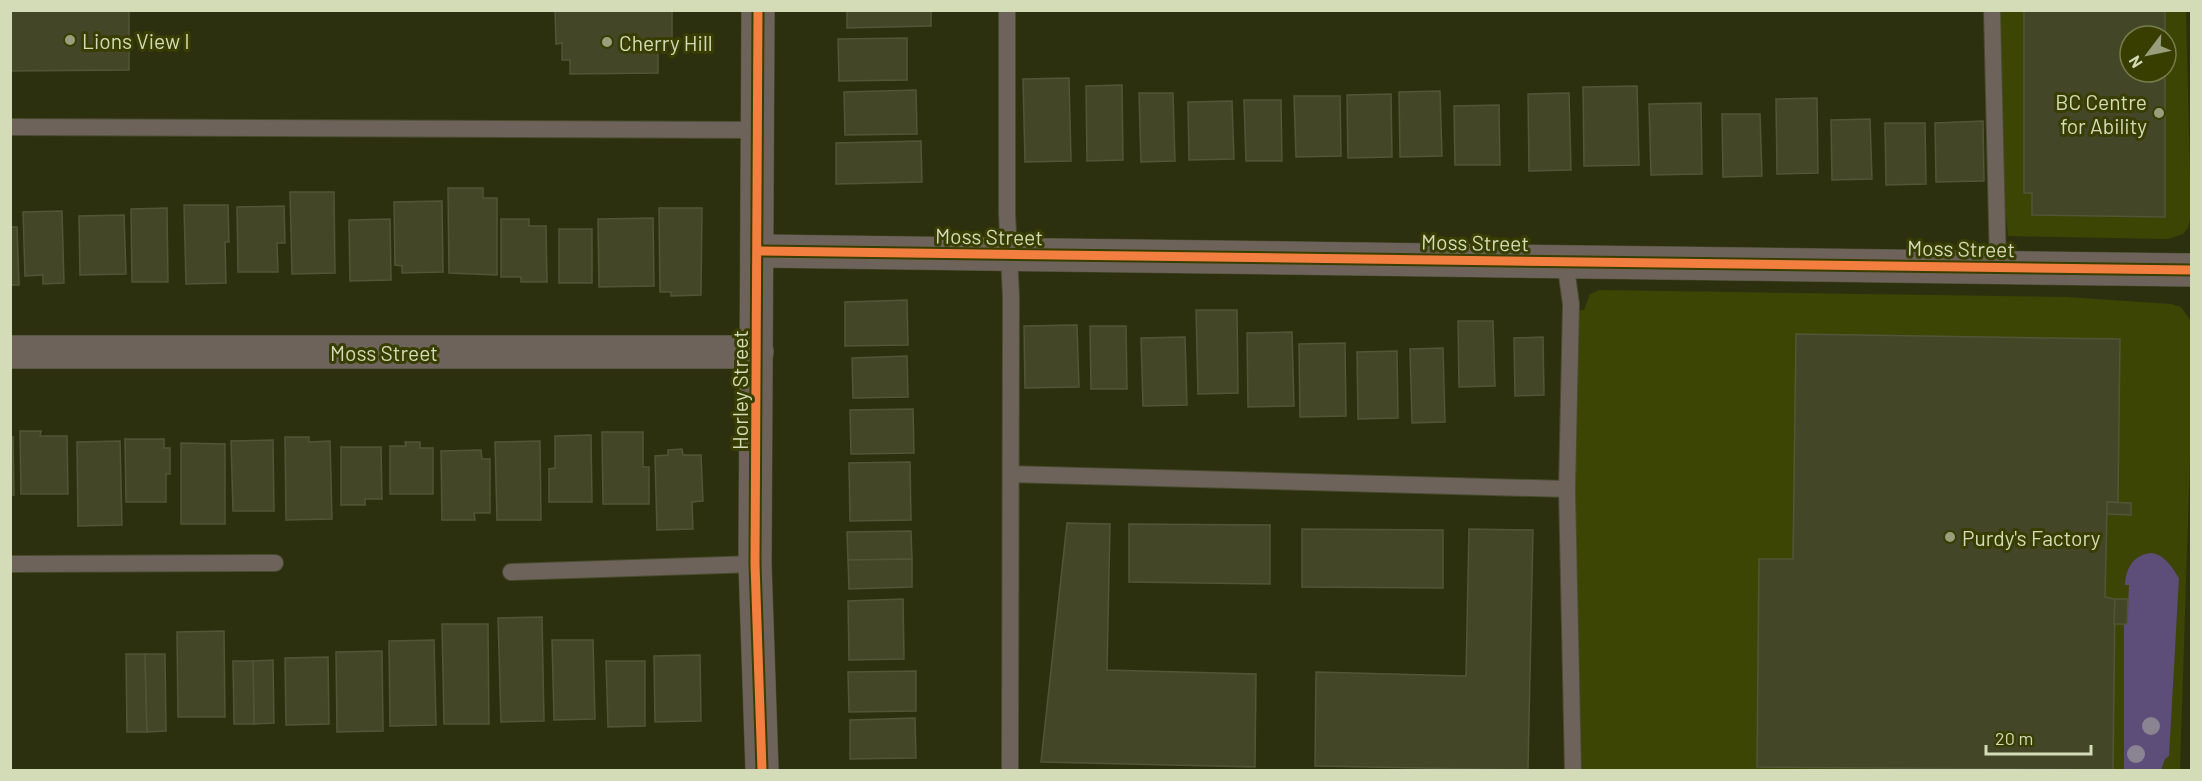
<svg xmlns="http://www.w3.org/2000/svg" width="2202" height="781" font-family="Barlow,sans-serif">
  <rect width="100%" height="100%" fill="#2c300e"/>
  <g fill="#3c4503" fill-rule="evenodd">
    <path d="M1992 11H2186L2191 215 2188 228 2183 234 2168 239 2008 236 2006 217 1995 216ZM2130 36H2166V72H2130Z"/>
    <path d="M1599 290 2067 297 2171 304 2181 307 2191 321 2192 396 2180 770H1573L1570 311 1584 310 1590 294Z"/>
  </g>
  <path fill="#5c4d79" d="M2151 553C2164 554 2172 567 2179 578L2169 756 2165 759 2161 770H2124V624H2127L2129 585H2125C2126 568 2133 555 2151 553Z"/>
  <g fill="#434728" stroke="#525639" stroke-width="1.5">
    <path d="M10 10H129V70L10 71Z"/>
    <path d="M555 10H672V42H658V73L570 74V60H562V43L556 44Z"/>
    <path d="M847 10H931V26L847 28Z"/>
    <path d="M2024 10H2165V36H2130V72H2165V217L2032 215V193H2024Z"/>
    <path d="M907 38V80L839 81 838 39Z"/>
    <path d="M1069 78 1071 161 1025 162 1023 79Z"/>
    <path d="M1122 85 1123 160 1087 161 1086 86Z"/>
    <path d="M1637 86 1639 165 1584 166 1583 87Z"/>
    <path d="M916 90 917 134 845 135 844 92Z"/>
    <path d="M1440 91 1442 156 1400 157 1399 92Z"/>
    <path d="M1139 93H1173L1175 161 1141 162Z"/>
    <path d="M1569 93 1571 170 1529 171 1528 94Z"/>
    <path d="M1391 94 1392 157 1348 158 1347 95Z"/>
    <path d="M1294 96H1340L1341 156 1296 157Z"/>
    <path d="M1817 98 1818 173 1777 174 1776 99Z"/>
    <path d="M1244 100H1281L1282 161H1246Z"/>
    <path d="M1232 101 1234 159 1189 160 1188 102Z"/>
    <path d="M1701 103 1702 174 1651 175 1649 104Z"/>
    <path d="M1499 105 1500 165H1455L1454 106Z"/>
    <path d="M1722 114H1760L1762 176 1723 177Z"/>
    <path d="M1870 119 1872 179 1832 180 1831 120Z"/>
    <path d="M1983 121 1984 181 1936 182 1935 123Z"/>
    <path d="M1885 123H1925L1926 184 1886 185Z"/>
    <path d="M921 141 922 182 836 184V143Z"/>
    <path d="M448 188H483V198H497V275L449 273Z"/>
    <path d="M290 192H334L335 273 292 274Z"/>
    <path d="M442 201 443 272 402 273V266L395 265 394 202Z"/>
    <path d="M184 205H228L229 242H225L226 283 186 284Z"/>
    <path d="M284 206 285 243H277L278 272H238L237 207Z"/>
    <path d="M167 208 168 282H132L131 209Z"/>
    <path d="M659 208H702L701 295 671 296V292H660Z"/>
    <path d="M62 211 64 283 43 284V275L25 276 23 212Z"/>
    <path d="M124 215 126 274 80 275 79 216Z"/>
    <path d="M653 218 654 286 599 287 598 219Z"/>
    <path d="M390 219 391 280 350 281 349 220Z"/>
    <path d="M501 219H529V226H546L547 282H521V277H501Z"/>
    <path d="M10 227H17L19 285H10Z"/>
    <rect x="559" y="229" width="33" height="54"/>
    <path d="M907 300 908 345 845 346V302Z"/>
    <path d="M1196 310H1237L1238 393 1198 394Z"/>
    <path d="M1458 321H1493L1495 386 1459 387Z"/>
    <path d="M1077 325 1079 387 1025 388 1024 326Z"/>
    <path d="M1090 326H1126L1127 389H1091Z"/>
    <path d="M1292 332 1294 406 1248 407 1247 333Z"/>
    <path d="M1796 334 2120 339 2118 502H2107V510L2105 597 2115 599 2113 770 1757 767 1759 559H1793Z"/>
    <path d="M1185 337 1187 405 1143 406 1141 338Z"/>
    <path d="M1543 337 1544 395 1515 396 1514 338Z"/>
    <path d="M1345 343 1346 416 1300 417 1299 344Z"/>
    <path d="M1443 348 1445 422 1412 423 1410 349Z"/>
    <path d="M1397 351 1398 418 1358 419 1357 352Z"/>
    <path d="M907 356 908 397 853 398 852 358Z"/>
    <path d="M913 409 914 453 851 454 850 410Z"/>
    <path d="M20 431H41L40 436H67L68 494H21Z"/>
    <path d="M602 432H643V467H649V504H603Z"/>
    <path d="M591 435 592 502H549V469L555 468V436Z"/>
    <path d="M10 437H13L14 495H10Z"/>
    <path d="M285 437H309V442L330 441 332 519 286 520Z"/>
    <path d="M125 439H164V448H170V474H166V502H126Z"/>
    <path d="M273 440 274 511H233L231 441Z"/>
    <path d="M120 441 122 525 78 526 77 442Z"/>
    <path d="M540 441 541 520H497L495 442Z"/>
    <path d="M405 442H420V448H433V494H390V446H406Z"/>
    <path d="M181 443 225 444V524H181Z"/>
    <path d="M341 447H381L382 499H365V505H341Z"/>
    <path d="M682 449 683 455H701L703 501 692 502 693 529 657 530 655 456 668 455V450Z"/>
    <path d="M481 450 482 459H490V513H474L475 520H442L441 451Z"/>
    <path d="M910 462 911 520 850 521 849 463Z"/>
    <path d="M2107 502 2131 503V515L2107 514Z"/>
    <path d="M1067 523 1110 524 1107 670 1256 674 1255 767 1041 762Z"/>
    <path d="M1129 524 1270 525V584L1129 582Z"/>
    <path d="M1302 529 1443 530V588L1302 587Z"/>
    <path d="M1469 529 1533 530 1528 770 1315 766 1316 672 1466 676Z"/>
    <path d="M911 531 912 559 848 560 847 532Z"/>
    <path d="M912 559V587L849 589 848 560Z"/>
    <path d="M903 599 904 659 849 660 848 601Z"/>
    <path d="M2115 599H2128L2127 624H2114Z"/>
    <path d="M542 617 544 721 501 722 498 618Z"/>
    <path d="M442 624H488L489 724H444Z"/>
    <path d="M224 631 225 717H178L177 632Z"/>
    <path d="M434 640 436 725 390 726 389 641Z"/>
    <path d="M552 640H593L595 719 554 720Z"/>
    <path d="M382 651 383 731 337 732 336 652Z"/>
    <path d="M126 654H145L147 732H127Z"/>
    <path d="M145 654H165L166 731 147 732Z"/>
    <path d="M700 655 701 721 655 722 654 656Z"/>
    <path d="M328 657 329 724 286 725 285 658Z"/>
    <path d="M273 660 274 723 254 724 253 661Z"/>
    <path d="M233 661H253L254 724H234Z"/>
    <path d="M606 661H645V726L608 727Z"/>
    <path d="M916 671V711L849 712 848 672Z"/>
    <path d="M915 718 916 758 850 759V720Z"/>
  </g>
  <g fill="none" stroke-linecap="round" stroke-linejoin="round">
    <g stroke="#484c2f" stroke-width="18">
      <g id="service">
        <path d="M1007 10V213L1011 297 1010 770"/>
        <path d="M1992 10 1998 267"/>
        <path d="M10 127 759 130"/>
        <path d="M1565 261 1571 304 1567 489 1573 770"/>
        <path d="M1011 474 1567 489"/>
        <path d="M10 564 275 563"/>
        <path d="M511 572 755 564"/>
      </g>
    </g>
    <g stroke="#484c2f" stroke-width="34">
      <g id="minor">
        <path d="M758 10 755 564 762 770"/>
        <path d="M758 251 2192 270"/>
        <path d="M10 352H757"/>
      </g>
    </g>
    <use href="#service" stroke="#6d635a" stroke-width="16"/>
    <use href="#minor" stroke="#6d635a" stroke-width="33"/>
    <g stroke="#373e00" stroke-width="13">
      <g id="cycleway">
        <path d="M758 10 755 564 762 770"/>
        <path d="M758 251 2192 270"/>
      </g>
    </g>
    <use href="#cycleway" stroke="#f27e40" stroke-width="9"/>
  </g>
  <g fill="#8a8392">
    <circle cx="2151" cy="726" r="9"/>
    <circle cx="2136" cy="754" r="9"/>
  </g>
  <g fill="#999f7c" stroke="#373e00" stroke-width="2">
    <circle cx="70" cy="40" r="6"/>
    <circle cx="607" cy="42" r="6"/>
    <circle cx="2159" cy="113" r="6"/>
    <circle cx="1950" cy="537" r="6"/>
  </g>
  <g text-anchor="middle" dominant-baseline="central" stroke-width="6" stroke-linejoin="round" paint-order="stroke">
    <g font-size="21" fill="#d4dbb7" stroke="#373e00" text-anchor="start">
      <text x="82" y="40">Lions View I</text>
      <text x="619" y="42">Cherry Hill</text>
      <text x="2147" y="101" text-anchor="end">BC Centre<tspan x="2147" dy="24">for Ability</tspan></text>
      <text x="1962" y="537">Purdy's Factory</text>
    </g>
    <g font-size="21" fill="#d4dbb7" stroke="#373e00">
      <text transform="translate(989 236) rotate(1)">Moss Street</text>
      <text transform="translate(1475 242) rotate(1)">Moss Street</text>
      <text transform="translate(1961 248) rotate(1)">Moss Street</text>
      <text x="384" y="352">Moss Street</text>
      <text transform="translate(739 390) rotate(-90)">Horley Street</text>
    </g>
  </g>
  <rect width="2202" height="781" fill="none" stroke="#d4dbb7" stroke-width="24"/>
  <g transform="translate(2148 54) rotate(238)"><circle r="28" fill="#373e00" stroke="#767d49" stroke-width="1.5"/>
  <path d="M0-4.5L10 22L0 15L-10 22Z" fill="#999f7c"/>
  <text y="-9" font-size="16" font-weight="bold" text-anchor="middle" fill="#d4dbb7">N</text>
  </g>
  <path d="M1986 745v9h105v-9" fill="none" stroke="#d4dbb7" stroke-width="3"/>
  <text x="1995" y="745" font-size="18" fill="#d4dbb7" stroke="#373e00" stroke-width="4.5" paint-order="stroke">20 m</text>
</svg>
